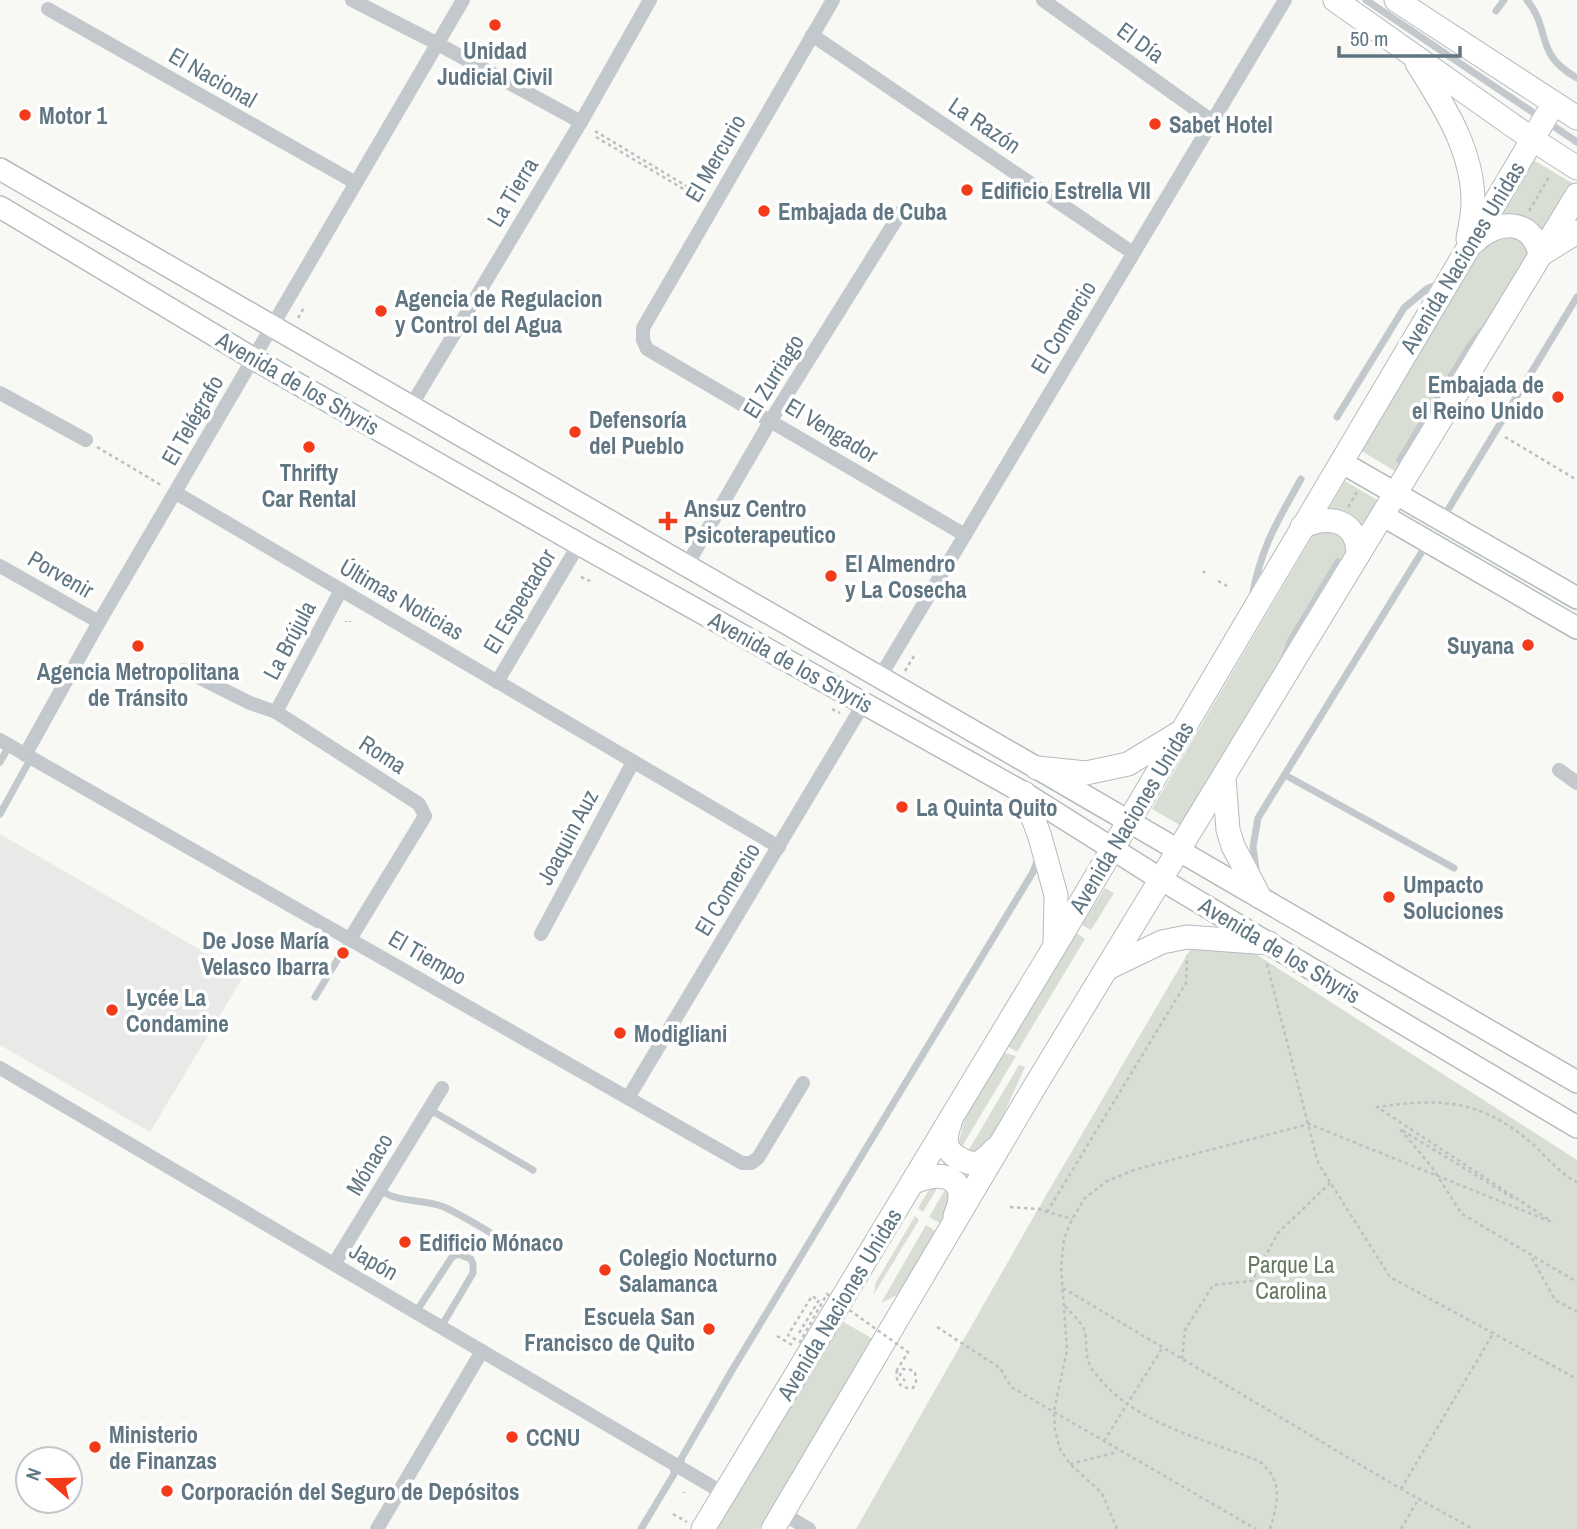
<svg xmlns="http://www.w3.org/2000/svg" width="1577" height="1529" font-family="'Archivo Narrow',sans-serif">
  <rect width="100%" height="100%" fill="#f8f8f4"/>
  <path fill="#e9e9e8" d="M0 834 244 975 150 1132 0 1045Z"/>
  <g fill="#d8ded3">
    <path d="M1530 158 1577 186 1403 476 1355 447Z"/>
    <path d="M1345 481 1379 501 1185 828 1152 809Z"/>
    <path d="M1105 888 1114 893 1091 930 1082 925Z"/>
    <path d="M1075 932 1085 939 1017 1052 1007 1046Z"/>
    <path d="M1194 943 1251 951 1577 1160V1529H856L1038 1209Z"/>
    <path d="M1005 1053 1016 1056 923 1212 918 1208 959 1142 966 1113Z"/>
    <path d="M1019 1065 1025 1067 998 1127 940 1223 929 1217Z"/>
    <path d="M915 1216 919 1220 874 1294 875 1284Z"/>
    <path d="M926 1225 937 1232 901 1293 881 1303Z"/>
    <path d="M840 1320 873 1339 759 1529H717Z"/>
  </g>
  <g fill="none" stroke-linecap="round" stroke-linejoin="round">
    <g stroke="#b4bcc0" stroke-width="24">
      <g id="secondary">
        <path d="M0 169 1037 768 1577 1082"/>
        <path d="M0 207 254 359 579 544 1024 793 1162 880 1577 1127"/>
        <path d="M1341 462 1577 598"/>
        <path d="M1382 515 1577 628"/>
      </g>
    </g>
    <g stroke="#b5bbbf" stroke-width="25">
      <g id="primary">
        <path d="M1335 0 1532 139 1577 168"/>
        <path d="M1396 0 1577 118"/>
        <path d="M1417 63C1444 106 1473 150 1473 202 1473 214 1470 227 1468 239"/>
        <path d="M1474 242C1497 219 1533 218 1540 255"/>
        <path d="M1545 252 1577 232"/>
        <path d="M1302 527C1330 514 1358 520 1358 555"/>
        <path d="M1037 768 1086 773 1128 764 1179 733"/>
        <path d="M1224 777 1228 830 1233 846 1259 896"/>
        <path d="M1024 793 1040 837 1056 895 1055 943"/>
        <path d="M1108 968 1162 942 1187 937 1269 943"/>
        <path d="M950 1123C944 1138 944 1152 961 1159 966 1162 972 1164 977 1163 984 1161 990 1154 995 1149"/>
        <path d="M912 1183C943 1168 972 1178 955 1216"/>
        <path d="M703 1529 1055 946 1554 103"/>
        <path d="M773 1529 1032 1091 1577 195"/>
      </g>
    </g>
    <g stroke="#bcc0c2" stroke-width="2.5" stroke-dasharray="3.5 3.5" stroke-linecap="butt">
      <path d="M595 131 703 196"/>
      <path d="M596 137 702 200"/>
      <path d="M1529 211 1549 177"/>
      <path d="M298 318 305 306"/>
      <path d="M1505 437 1577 480"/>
      <path d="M97 447 161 485"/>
      <path d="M1348 507 1357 492"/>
      <path d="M1203 571 1205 573"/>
      <path d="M581 577 590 581"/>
      <path d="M1218 581 1227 586"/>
      <path d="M346 622V621"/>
      <path d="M350 622V621"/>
      <path d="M905 671 914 656"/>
      <path d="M832 709 840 713"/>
      <path d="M1267 964 1318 1163 1390 1277 1577 1379"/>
      <path d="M1513 1198 1400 1129 1431 1166 1462 1214 1577 1282"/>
      <path d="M1010 1207 1038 1209 1072 1219"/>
      <path d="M1047 1212 1186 983 1187 956"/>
      <path d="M1548 1219 1377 1107C1439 1098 1478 1099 1528 1140 1545 1154 1558 1173 1577 1182"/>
      <path d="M1532 1258 1555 1300 1577 1312"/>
      <path d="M1063 1288 1401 1489 1473 1529"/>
      <path d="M1065 1306C1071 1313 1079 1320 1083 1327 1089 1340 1083 1356 1092 1369 1131 1424 1200 1437 1259 1461 1284 1482 1278 1501 1270 1529"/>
      <path d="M937 1327 1000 1368 1011 1387 1256 1529"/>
      <path d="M777 1336 792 1345"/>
      <path d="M1182 1359 1185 1330 1213 1285 1252 1281 1278 1233 1330 1183"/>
      <path d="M897 1370C895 1382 900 1389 913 1388L916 1382 915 1372 909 1369H903L900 1375 905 1381"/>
      <path d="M1104 1441 1163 1347"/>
      <path d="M1070 1464 1118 1452"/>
      <path d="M1401 1489 1494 1332"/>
      <path d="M684 1493V1492"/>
      <path d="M673 1514 687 1522"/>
      <path d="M1117 1529 1102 1493 1070 1464 1060 1449 1055 1430 1054 1411 1067 1350 1061 1266 1064 1239 1072 1219 1085 1198 1107 1181 1137 1169 1309 1124 1554 1223"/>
      <path d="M1401 1529 1419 1498"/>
    </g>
    <g stroke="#c2c8cb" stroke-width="7">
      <path d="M1366 0 1577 142"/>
      <path d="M1527 0C1552 31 1533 53 1577 78"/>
      <path d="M1496 11 1504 0"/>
      <path d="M1337 417 1404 308 1428 288 1440 284"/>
      <path d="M1400 460 1469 347 1482 331"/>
      <path d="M1440 514 1446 513 1577 297"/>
      <path d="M1252 597C1261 547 1277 522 1301 479"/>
      <path d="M1284 659 1291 640 1338 562"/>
      <path d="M0 762 9 746"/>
      <path d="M1285 775 1454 868"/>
      <path d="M0 814 31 758"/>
      <path d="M1256 869 1253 847 1258 818 1423 550 1428 548"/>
      <path d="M315 997 350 939"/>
      <path d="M429 1109 533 1170"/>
      <path d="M380 1190C400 1204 422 1198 444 1207 462 1215 480 1227 498 1237"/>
      <path d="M416 1312 452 1257 458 1254 471 1259 473 1264V1273L441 1327"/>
      <path d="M682 1467 681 1459 731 1372 1033 872 1039 856"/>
      <path d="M641 1529 674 1474 673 1465"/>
    </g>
    <g stroke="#c2c8cb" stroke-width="14">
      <path d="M352 0 438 44 581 122"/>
      <path d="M833 0 643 328V340L647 349 965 535"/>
      <path d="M1043 0 1212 121"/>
      <path d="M48 9 356 183"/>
      <path d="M812 35 1133 253"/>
      <path d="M0 393 86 440"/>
      <path d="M411 406 581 122 650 0"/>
      <path d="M176 493 779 847"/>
      <path d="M687 565 771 420 901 212"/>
      <path d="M0 566 99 622"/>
      <path d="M184 670 250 703 276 712 419 804 425 816 350 939"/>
      <path d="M880 677 1285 0"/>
      <path d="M497 682 579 544"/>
      <path d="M276 712 341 590"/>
      <path d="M0 740 742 1163H751L758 1158 803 1083"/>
      <path d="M25 755 99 622 463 0"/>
      <path d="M1559 770 1577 783"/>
      <path d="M541 934 633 762"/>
      <path d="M0 1068 725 1494"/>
      <path d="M628 1098 864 703"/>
      <path d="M334 1264 442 1088"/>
      <path d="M782 1513 809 1529"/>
      <path d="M377 1529 482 1351"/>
    </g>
    <use href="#secondary" stroke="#fff" stroke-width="21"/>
    <use href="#primary" stroke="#fff" stroke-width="23"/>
    <path stroke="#bcc0c2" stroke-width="2.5" stroke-dasharray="3.5 3.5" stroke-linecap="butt" d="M799 1333 819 1300 812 1296 788 1335 800 1342 827 1294 908 1352 897 1370"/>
  </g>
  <g fill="#f43b19" stroke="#fff" stroke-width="2.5">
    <circle cx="495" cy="25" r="7"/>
    <circle cx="25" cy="115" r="7"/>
    <circle cx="1155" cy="124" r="7"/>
    <circle cx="967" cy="190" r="7"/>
    <circle cx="764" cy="211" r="7"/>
    <circle cx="381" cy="311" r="7"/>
    <circle cx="1558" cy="397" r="7"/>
    <circle cx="575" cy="432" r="7"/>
    <circle cx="309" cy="447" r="7"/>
    <path d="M664.5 510.5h7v7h7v7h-7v7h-7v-7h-7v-7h7z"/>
    <circle cx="831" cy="576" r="7"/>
    <circle cx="1528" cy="645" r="7"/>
    <circle cx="138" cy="646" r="7"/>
    <circle cx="902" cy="807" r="7"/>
    <circle cx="1389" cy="897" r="7"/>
    <circle cx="343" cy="953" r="7"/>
    <circle cx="112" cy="1010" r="7"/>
    <circle cx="620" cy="1033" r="7"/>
    <circle cx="405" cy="1242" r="7"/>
    <circle cx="605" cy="1270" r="7"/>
    <circle cx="709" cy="1329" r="7"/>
    <circle cx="512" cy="1437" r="7"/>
    <circle cx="95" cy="1447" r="7"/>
    <circle cx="167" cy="1491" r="7"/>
  </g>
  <g text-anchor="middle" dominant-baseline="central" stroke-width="7" stroke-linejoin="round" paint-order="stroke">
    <g font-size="23" fill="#607683" stroke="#fff">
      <text transform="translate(1141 42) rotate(36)">El Día</text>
      <text transform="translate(213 77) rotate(30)">El Nacional</text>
      <text transform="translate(985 125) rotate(34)">La Razón</text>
      <text transform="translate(715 158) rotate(-60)">El Mercurio</text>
      <text transform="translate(512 192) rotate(-59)">La Tierra</text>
      <text transform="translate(1462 257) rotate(-59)">Avenida Naciones Unidas</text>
      <text transform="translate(1063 327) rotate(-59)">El Comercio</text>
      <text transform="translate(773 376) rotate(-58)">El Zurriago</text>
      <text transform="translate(298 383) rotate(30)">Avenida de los Shyris</text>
      <text transform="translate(192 420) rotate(-60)">El Telégrafo</text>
      <text transform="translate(832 430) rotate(31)">El Vengador</text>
      <text transform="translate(61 574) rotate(30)">Porvenir</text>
      <text transform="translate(402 599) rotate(30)">Últimas Noticias</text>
      <text transform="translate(519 601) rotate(-59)">El Espectador</text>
      <text transform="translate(289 640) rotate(-62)">La Brújula</text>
      <text transform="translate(791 662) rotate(29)">Avenida de los Shyris</text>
      <text transform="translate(383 754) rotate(33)">Roma</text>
      <text transform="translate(1131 817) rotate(-59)">Avenida Naciones Unidas</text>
      <text transform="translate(567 837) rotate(-62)">Joaquin Auz</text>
      <text transform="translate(727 889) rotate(-59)">El Comercio</text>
      <text transform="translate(1280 950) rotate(31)">Avenida de los Shyris</text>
      <text transform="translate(428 957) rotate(30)">El Tiempo</text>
      <text transform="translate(369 1164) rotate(-59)">Mónaco</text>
      <text transform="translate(374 1261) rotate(30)">Japón</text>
      <text transform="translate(839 1304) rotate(-59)">Avenida Naciones Unidas</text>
    </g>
    <g font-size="23" font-weight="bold" fill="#607683" stroke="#fff" text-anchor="start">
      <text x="495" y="50" text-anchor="middle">Unidad<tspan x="495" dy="26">Judicial Civil</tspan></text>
      <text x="39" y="115">Motor 1</text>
      <text x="1169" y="124">Sabet Hotel</text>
      <text x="981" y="190">Edificio Estrella VII</text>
      <text x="778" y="211">Embajada de Cuba</text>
      <text x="395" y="298">Agencia de Regulacion<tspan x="395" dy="26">y Control del Agua</tspan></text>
      <text x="1544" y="384" text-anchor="end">Embajada de<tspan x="1544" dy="26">el Reino Unido</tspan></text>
      <text x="589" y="419">Defensoría<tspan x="589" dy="26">del Pueblo</tspan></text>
      <text x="309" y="472" text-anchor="middle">Thrifty<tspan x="309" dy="26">Car Rental</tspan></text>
      <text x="684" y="508">Ansuz Centro<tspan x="684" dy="26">Psicoterapeutico</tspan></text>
      <text x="845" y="563">El Almendro<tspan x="845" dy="26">y La Cosecha</tspan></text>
      <text x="1514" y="645" text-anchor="end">Suyana</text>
      <text x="138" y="671" text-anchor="middle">Agencia Metropolitana<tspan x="138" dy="26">de Tránsito</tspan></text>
      <text x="916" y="807">La Quinta Quito</text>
      <text x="1403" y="884">Umpacto<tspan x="1403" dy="26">Soluciones</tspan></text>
      <text x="329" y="940" text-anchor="end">De Jose María<tspan x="329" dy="26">Velasco Ibarra</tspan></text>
      <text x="126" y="997">Lycée La<tspan x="126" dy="26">Condamine</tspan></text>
      <text x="634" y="1033">Modigliani</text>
      <text x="419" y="1242">Edificio Mónaco</text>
      <text x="619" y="1257">Colegio Nocturno<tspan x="619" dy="26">Salamanca</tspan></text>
      <text x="695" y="1316" text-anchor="end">Escuela San<tspan x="695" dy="26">Francisco de Quito</tspan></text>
      <text x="109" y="1434">Ministerio<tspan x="109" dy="26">de Finanzas</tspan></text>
      <text x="526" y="1437">CCNU</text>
      <text x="181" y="1491">Corporación del Seguro de Depósitos</text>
    </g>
    <g font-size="23" fill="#667a5f" stroke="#fff">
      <text x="1291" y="1264">Parque La<tspan x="1291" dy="26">Carolina</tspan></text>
    </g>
  </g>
  <g transform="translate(49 1480) rotate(290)"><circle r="33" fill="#ffffff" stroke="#bfc8cd" stroke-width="2"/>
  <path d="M0-5L12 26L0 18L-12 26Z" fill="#f43b19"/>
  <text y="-10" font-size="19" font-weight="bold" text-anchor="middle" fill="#607683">N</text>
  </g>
  <path d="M1339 46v10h121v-10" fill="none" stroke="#607683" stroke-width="3.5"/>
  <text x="1350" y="46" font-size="21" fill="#607683" stroke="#ffffff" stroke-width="5" paint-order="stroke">50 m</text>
</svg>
